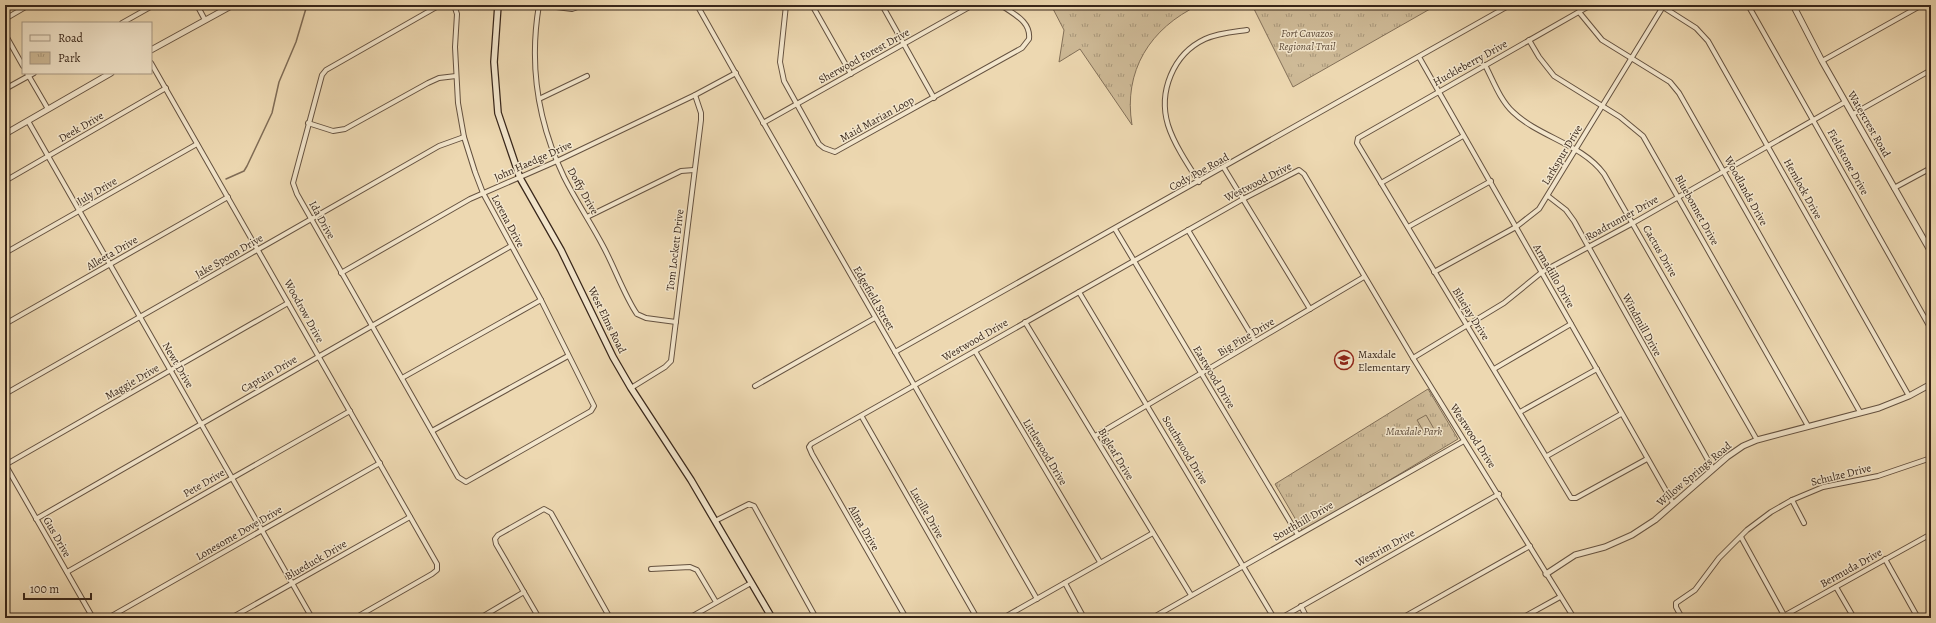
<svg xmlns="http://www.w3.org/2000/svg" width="1936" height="623" font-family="Alegreya,serif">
  <defs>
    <pattern id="park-tufts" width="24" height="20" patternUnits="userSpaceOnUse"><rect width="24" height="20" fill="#ceba97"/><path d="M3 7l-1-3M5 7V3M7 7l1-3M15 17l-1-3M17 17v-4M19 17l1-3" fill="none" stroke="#a8977a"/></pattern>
  </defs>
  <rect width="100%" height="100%" fill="#edd8b1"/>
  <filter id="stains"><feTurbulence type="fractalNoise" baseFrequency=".005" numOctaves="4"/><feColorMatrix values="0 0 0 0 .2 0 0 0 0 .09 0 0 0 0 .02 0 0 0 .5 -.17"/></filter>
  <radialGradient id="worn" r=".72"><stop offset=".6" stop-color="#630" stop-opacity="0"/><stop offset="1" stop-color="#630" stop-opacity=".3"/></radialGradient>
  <g fill="url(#park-tufts)" stroke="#837058">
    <path d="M1051 5H1199C1150 28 1123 71 1132 125L1080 49 1059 62 1064 30Z"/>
    <path d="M1252 5H1437L1293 87Z"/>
    <path d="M1428 389 1458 439 1303 532 1275 484Z"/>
  </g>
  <path fill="#ceba97" stroke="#837058" d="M1426 415 1434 429 1425 434 1417 420Z"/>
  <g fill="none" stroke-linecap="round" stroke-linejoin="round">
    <path stroke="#7f6c56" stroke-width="1.5" d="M226 179 244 171 247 166 272 113 279 82 296 42 307 5"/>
    <g stroke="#655240" stroke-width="6">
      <g id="minor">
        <path d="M197 5 205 20"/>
        <path d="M440 5 326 70 322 75 293 183 297 194 458 477 466 482 591 411 594 406 541 300 483 193 475 172 464 137 458 103 455 47 457 14 454 5"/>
        <path d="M539 5C529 64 538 123 564 177 576 201 591 223 603 246 614 266 625 297 637 314L646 318 676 322"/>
        <path d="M541 5 572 9 583 5"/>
        <path d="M697 5 755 108 1037 599"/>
        <path d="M786 5 780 62 784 81 819 144 824 148 835 152 1022 48 1029 39C1031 21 1013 14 1001 5"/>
        <path d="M812 5 851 74"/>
        <path d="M882 5 934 98"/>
        <path d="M1591 5 1358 138 1357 143 1571 498H1576L1647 459"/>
        <path d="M1748 5 1931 329"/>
        <path d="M1663 7 1696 28 1708 41 1909 396"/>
        <path d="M1579 12 1602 40 1670 82 1679 93 1860 412"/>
        <path d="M5 19 29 5"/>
        <path d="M122 23 154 5"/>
        <path d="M5 34 23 66"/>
        <path d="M1529 40 1539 57 1554 76 1620 117 1643 136 1808 426"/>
        <path d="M1419 57 1673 503"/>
        <path d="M1822 61 1922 5"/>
        <path d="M151 63 437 564V570L432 574 355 618"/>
        <path d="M1485 65C1493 80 1500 100 1513 112 1539 137 1582 144 1604 174L1757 440"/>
        <path d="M27 73 48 109"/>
        <path d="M5 89 34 73"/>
        <path d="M539 99 587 76"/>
        <path d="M1853 114 1931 70"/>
        <path d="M28 121 312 618"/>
        <path d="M308 123 333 131 345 129 428 83 439 78 456 76"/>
        <path d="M763 123 973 5"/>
        <path d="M1224 168 1310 309"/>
        <path d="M5 181 166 88"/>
        <path d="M1199 182C1188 165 1174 144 1168 125 1158 92 1173 54 1205 39 1218 33 1233 32 1247 30"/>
        <path d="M1381 183 1463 136"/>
        <path d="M1894 188 1931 168"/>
        <path d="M1548 196 1566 210 1574 221 1713 469"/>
        <path d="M587 217 681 171 694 170"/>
        <path d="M1408 227 1491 181"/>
        <path d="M1115 229 1298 535"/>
        <path d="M1188 230 1255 341"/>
        <path d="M5 253 197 144"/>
        <path d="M1434 272 1516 227 1539 209 1664 5"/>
        <path d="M341 273 470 199 557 161 695 95 736 73"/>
        <path d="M1079 292 1274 618"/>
        <path d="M1025 322 1191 595"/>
        <path d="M5 324 228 197"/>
        <path d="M975 351 1100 562"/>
        <path d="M895 352 1510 5"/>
        <path d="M1413 358 1504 303 1542 272 1633 223 1845 102"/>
        <path d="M1494 369 1571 324"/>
        <path d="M402 378 541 300"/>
        <path d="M755 386 875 318"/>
        <path d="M631 388 665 367 671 361 701 120V113L695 95"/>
        <path d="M5 394 439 146 464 137"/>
        <path d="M1520 412 1597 369"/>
        <path d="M862 417 977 618"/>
        <path d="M432 431 568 356"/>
        <path d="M1095 436 1364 277"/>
        <path d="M1547 456 1621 414"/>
        <path d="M5 464 93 618"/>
        <path d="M5 465 288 303"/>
        <path d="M1792 500 1804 523"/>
        <path d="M36 519 511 246"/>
        <path d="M715 521 749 504 754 506 816 618"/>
        <path d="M1741 537 1785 617"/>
        <path d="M1885 559 1918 618"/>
        <path d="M651 569 690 567 697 570 716 602"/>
        <path d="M67 572 350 411"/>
        <path d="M1065 583 1084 618"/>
        <path d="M1836 587 1854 618"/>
        <path d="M1301 606 1307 618"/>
        <path d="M108 618 380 463"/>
        <path d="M231 618 410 517"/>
        <path d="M480 618 524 592"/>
        <path d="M539 618 496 544 495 539 498 535 544 509 551 513 610 618"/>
        <path d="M689 618 751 583"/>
        <path d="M906 618 812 454 809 447 811 444 1243 199 1299 170 1304 174 1413 358 1574 618"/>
        <path d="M1003 618 1153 533"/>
        <path d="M1152 618 1464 441"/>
        <path d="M1281 618 1499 494"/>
        <path d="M1402 618 1530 546"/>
        <path d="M1522 618 1560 597"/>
        <path d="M1682 618 1676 607V603L1695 590 1719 558 1747 530 1771 512 1792 500 1823 487 1878 476 1931 458"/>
        <path d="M1780 618 1931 534"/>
      </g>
    </g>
    <g stroke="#655240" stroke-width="7">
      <g id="tertiary">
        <path d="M1793 5 1822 61 1931 252"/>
        <path d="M151 50 233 5"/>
        <path d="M5 134 111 73"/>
        <path d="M1546 574 1575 555 1605 547 1632 535 1655 520 1727 457 1743 446 1757 440 1879 408 1909 396 1931 384"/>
      </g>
    </g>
    <g stroke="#38261a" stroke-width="8">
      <path id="secondary" d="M498 5 494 62 498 113 520 178 561 250 613 357 631 388 691 480 772 618"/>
    </g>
    <use href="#minor" stroke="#f3e6cc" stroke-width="4"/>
    <use href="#tertiary" stroke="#f3e6cc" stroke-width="5"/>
    <use href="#secondary" stroke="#f3e6cc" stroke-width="5.5"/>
  </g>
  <defs>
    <g id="school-ring" transform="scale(1)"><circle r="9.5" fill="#f3e6cc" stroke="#8f2418" stroke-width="1.5"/><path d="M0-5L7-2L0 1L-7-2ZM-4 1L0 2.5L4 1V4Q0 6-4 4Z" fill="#8f2418"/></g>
  </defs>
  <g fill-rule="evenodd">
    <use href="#school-ring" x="1344" y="360"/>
  </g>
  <g text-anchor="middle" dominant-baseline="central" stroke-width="3" stroke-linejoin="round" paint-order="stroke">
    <g font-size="11" font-style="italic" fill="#5e4b39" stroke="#f3e6cc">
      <text x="1307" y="33">Fort Cavazos<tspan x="1307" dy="13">Regional Trail</tspan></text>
      <text x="1414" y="431">Maxdale Park</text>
    </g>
    <g font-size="11" fill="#38261a" stroke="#f3e6cc">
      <text transform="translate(864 56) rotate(-29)">Sherwood Forest Drive</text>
      <text transform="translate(1470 63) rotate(-29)">Huckleberry Drive</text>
      <text transform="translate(877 119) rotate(-29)">Maid Marian Loop</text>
      <text transform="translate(1869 124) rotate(60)">Watercrest Road</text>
      <text transform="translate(81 127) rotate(-30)">Deek Drive</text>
      <text transform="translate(1562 155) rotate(-59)">Larkspur Drive</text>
      <text transform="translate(533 161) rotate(-24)">John Haedge Drive</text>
      <text transform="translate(1848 162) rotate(61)">Fieldstone Drive</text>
      <text transform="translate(1199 172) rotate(-29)">Cody Poe Road</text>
      <text transform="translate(1258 182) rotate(-27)">Westwood Drive</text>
      <text transform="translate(1803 189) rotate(61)">Hemlock Drive</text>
      <text transform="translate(97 191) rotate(-30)">July Drive</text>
      <text transform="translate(583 191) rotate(61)">Doffy Drive</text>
      <text transform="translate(1746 191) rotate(61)">Woodlands Drive</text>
      <text transform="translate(1697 210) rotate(61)">Bluebonnet Drive</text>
      <text transform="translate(1622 218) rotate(-29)">Roadrunner Drive</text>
      <text transform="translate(322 220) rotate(61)">Ida Drive</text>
      <text transform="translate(508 221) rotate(62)">Lorena Drive</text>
      <text transform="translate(675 250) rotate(-83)">Tom Lockett Drive</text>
      <text transform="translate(1660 251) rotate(60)">Cactus Drive</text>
      <text transform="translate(112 253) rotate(-30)">Alleeta Drive</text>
      <text transform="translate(229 256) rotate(-30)">Jake Spoon Drive</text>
      <text transform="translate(1554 276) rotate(60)">Armadillo Drive</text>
      <text transform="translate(874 298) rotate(60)">Edgefield Street</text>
      <text transform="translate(304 311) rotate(61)">Woodrow Drive</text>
      <text transform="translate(1471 314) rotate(58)">Bluejay Drive</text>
      <text transform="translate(607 320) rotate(64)">West Elms Road</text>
      <text transform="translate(1642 325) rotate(61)">Windmill Drive</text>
      <text transform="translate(1246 337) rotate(-31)">Big Pine Drive</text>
      <text transform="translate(975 340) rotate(-30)">Westwood Drive</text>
      <text transform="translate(178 365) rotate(60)">Newt Drive</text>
      <text transform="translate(269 374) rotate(-30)">Captain Drive</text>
      <text transform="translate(1214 377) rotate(59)">Eastwood Drive</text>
      <text transform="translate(132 382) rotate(-30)">Maggie Drive</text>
      <text transform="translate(1473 436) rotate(57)">Westwood Drive</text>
      <text transform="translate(1185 450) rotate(59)">Southwood Drive</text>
      <text transform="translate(1045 452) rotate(59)">Littlewood Drive</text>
      <text transform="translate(1116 454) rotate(59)">Bigleaf Drive</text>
      <text transform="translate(1694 474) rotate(-40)">Willow Springs Road</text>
      <text transform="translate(1841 475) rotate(-14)">Schulze Drive</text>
      <text transform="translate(204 483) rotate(-30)">Pete Drive</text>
      <text transform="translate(927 513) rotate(60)">Lucille Drive</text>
      <text transform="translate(1303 521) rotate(-30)">Southhill Drive</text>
      <text transform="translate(864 528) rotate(60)">Alma Drive</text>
      <text transform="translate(239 533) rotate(-30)">Lonesome Dove Drive</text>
      <text transform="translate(57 537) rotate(60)">Gus Drive</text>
      <text transform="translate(1385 548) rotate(-29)">Westrim Drive</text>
      <text transform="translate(316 560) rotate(-30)">Blueduck Drive</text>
      <text transform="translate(1851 568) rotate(-29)">Bermuda Drive</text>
    </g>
    <g font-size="11" fill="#38261a" stroke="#f3e6cc" text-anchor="start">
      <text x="1358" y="354">Maxdale<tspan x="1358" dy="13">Elementary</tspan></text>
    </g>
  </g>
  <rect width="1936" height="623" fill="none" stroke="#edd8b1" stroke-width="20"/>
  <rect x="6" y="6" width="1924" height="611" fill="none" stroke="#38261a" stroke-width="2"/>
  <rect x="10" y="10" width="1916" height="603" fill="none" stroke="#38261a"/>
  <rect x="22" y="22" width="130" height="52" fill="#f3e6cc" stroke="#a89985"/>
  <rect x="30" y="35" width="20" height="6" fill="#f3e6cc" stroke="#a89985"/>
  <text x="58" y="42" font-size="12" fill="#38261a">Road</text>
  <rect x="30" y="52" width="20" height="12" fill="url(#park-tufts)" stroke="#a89985"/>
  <text x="58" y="62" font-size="12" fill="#38261a">Park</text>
  <path d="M24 593v6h67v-6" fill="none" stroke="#38261a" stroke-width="2"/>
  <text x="30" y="593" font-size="12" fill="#38261a" stroke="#f3e6cc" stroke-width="3" paint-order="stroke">100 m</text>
  <rect width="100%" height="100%" filter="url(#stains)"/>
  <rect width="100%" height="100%" fill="url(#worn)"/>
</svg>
